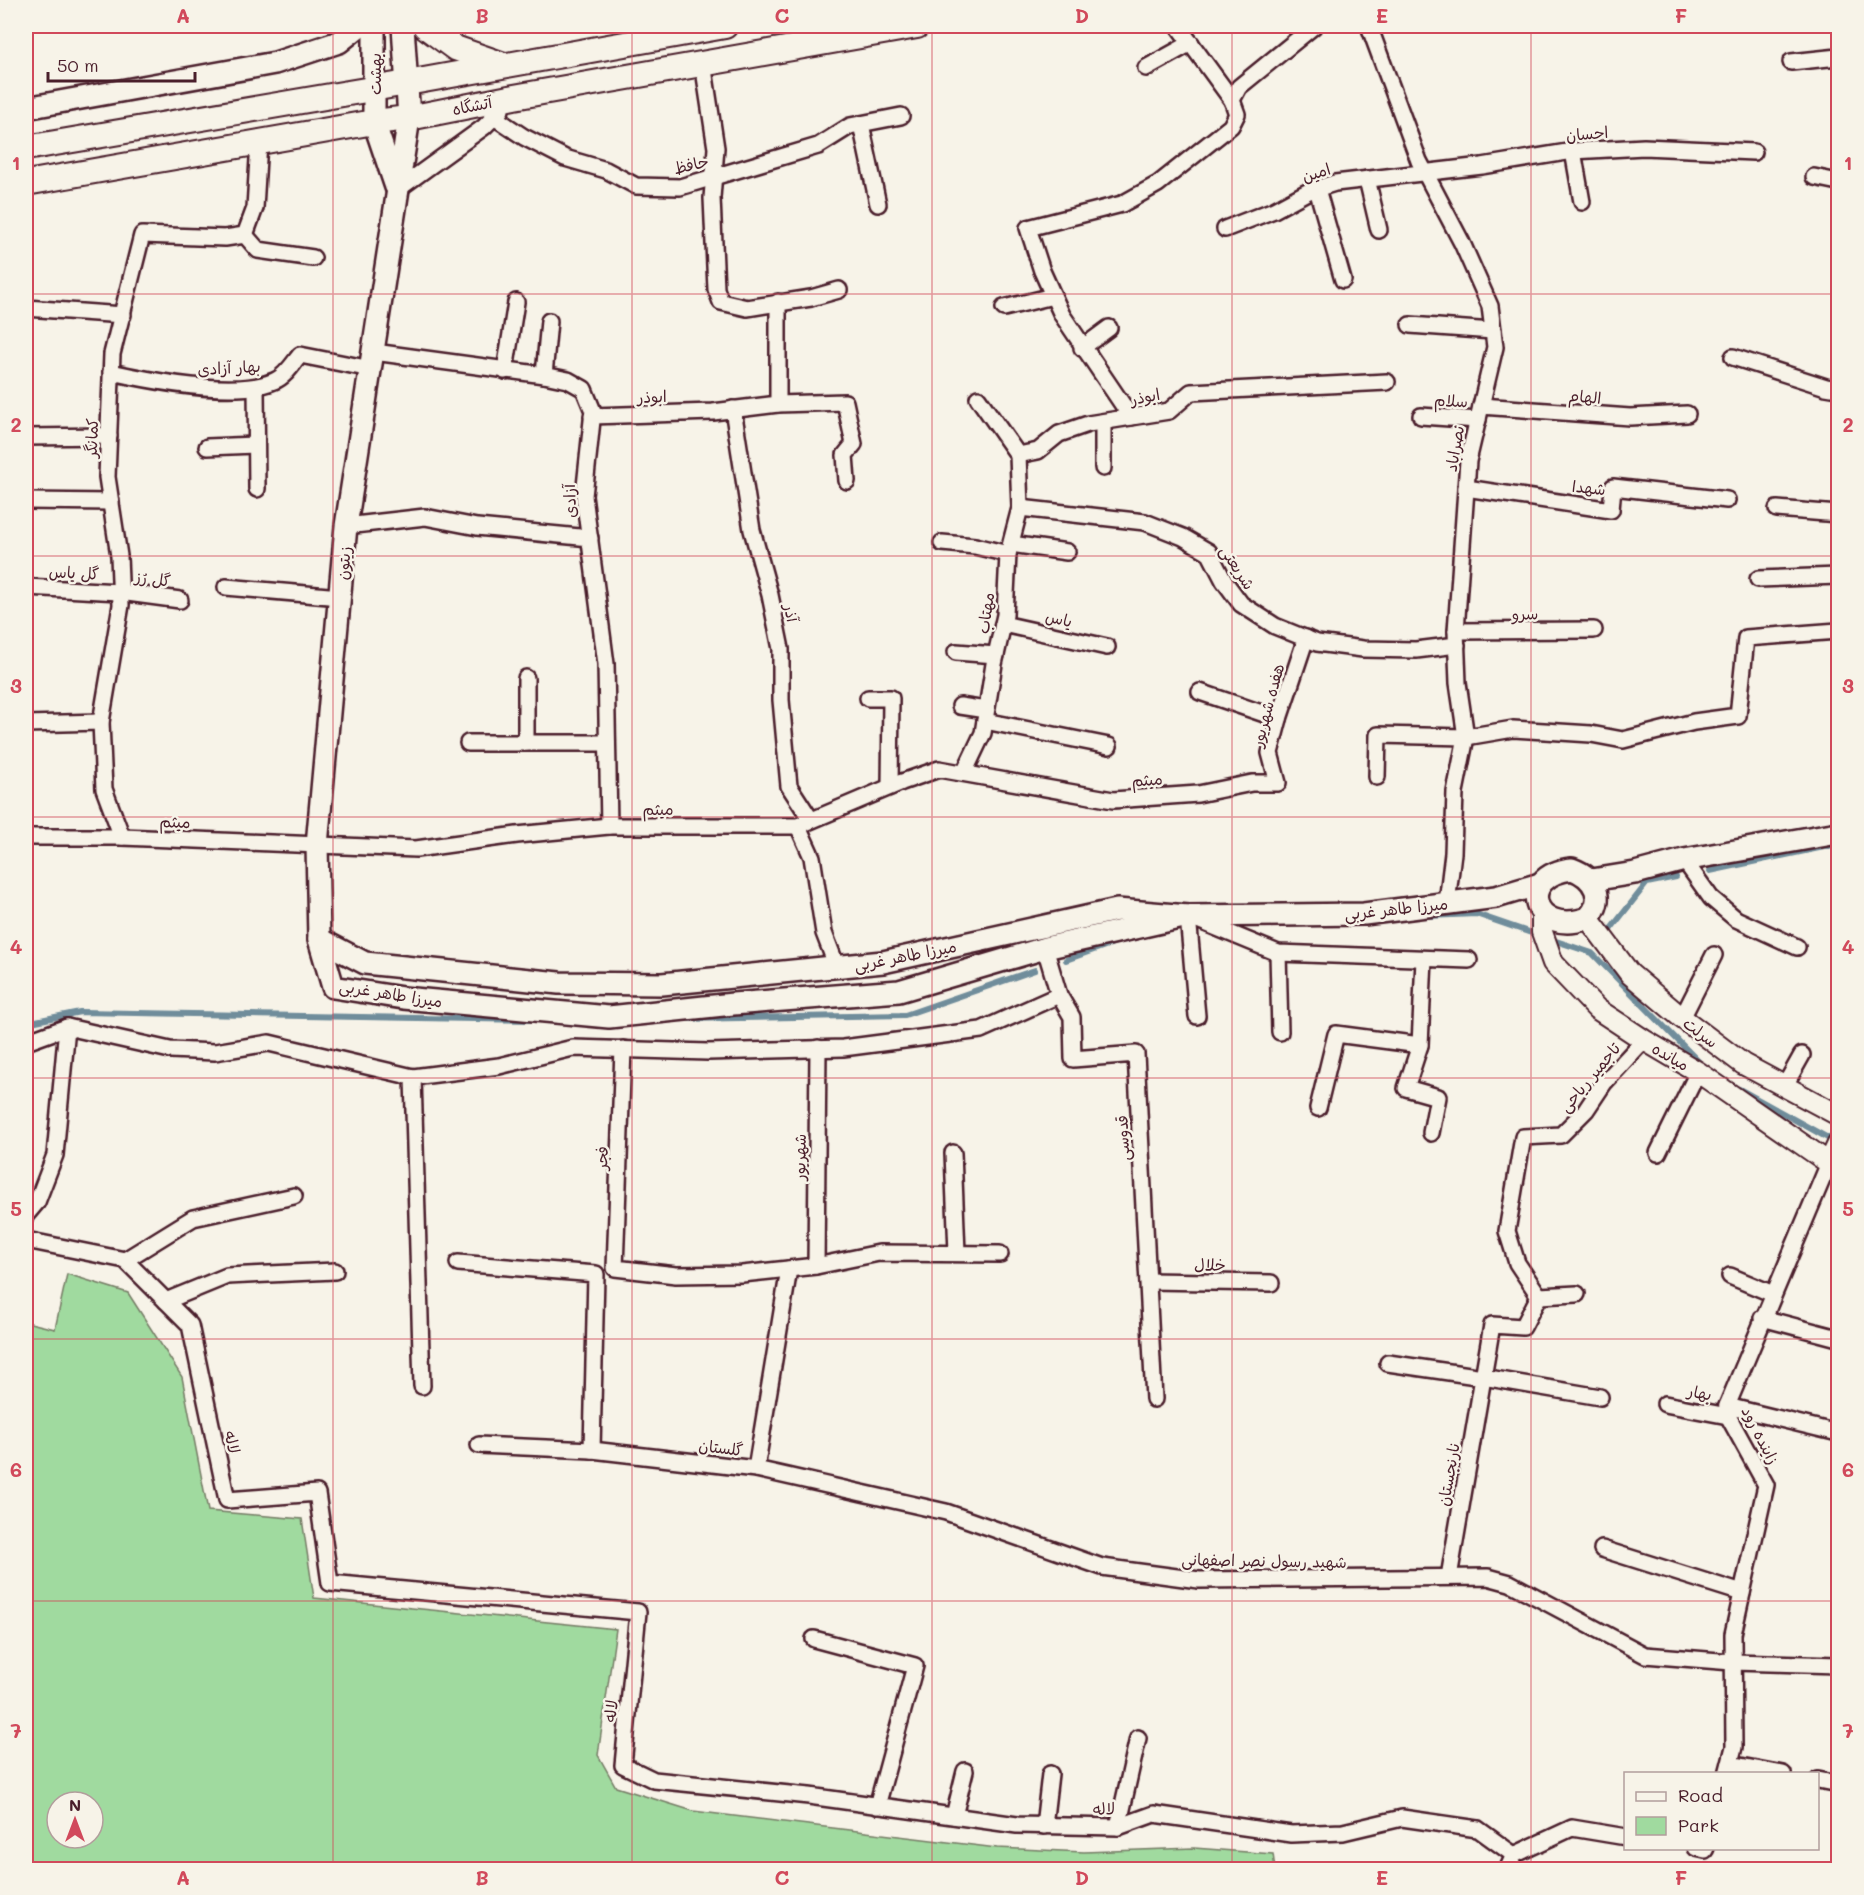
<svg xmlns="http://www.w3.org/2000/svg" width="1864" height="1895" font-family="Mali,'Playpen Sans Arabic',sans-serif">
  <rect width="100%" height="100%" fill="#f7f3e8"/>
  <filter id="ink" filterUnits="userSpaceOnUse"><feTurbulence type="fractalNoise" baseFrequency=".0167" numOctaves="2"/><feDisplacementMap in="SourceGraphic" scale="12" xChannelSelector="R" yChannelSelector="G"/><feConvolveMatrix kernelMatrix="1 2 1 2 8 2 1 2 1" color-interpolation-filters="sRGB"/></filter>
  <g filter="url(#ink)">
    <path fill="#a0da9f" stroke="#757c65" stroke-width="1.5" fill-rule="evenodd" d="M67 1274 128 1293 182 1377 208 1511 302 1519 314 1598 616 1629 598 1755 616 1787 693 1811 997 1848 1084 1852 1194 1848 1273 1854 1275 1869H26V1322L55 1329ZM57 1802H93V1838H57Z"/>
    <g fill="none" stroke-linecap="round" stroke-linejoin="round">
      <g stroke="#6f8d9b" stroke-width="6">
        <path d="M1710 871 1838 844"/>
        <path d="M1428 916 1476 914 1540 936"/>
        <path d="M1606 935 1647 883 1676 877"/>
        <path d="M1550 939 1592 953 1701 1064"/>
        <path d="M1066 960 1116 942"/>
        <path d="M682 1019 905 1015 1035 970"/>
        <path d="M26 1023 80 1012 534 1020"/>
        <path d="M1739 1089 1835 1142"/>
      </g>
      <g stroke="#4a1f2b" stroke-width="20">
        <g id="minor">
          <path d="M1178 26 1232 100"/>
          <path d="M1369 26 1419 161 1462 243 1490 306 1495 347 1468 461 1456 631 1458 683 1466 737 1455 792 1453 853 1447 903"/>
          <path d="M1791 62 1838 57"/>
          <path d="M703 63 716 148 712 198 716 289 721 302 747 308 811 298 839 290"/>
          <path d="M1146 68 1191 43"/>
          <path d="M494 117 524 137 565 158 606 170 636 186 680 187 818 146 850 126 901 116"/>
          <path d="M861 124 878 204"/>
          <path d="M1573 151 1582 202"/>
          <path d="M1814 177 1838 182"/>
          <path d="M1367 179 1379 230"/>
          <path d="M1317 189 1343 280"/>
          <path d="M397 190 484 127 501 110"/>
          <path d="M1225 229 1274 210 1309 191 1335 183 1482 166 1573 151 1644 147 1754 152"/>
          <path d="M245 235 258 250 313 258"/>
          <path d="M778 302V404"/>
          <path d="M26 308 123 315"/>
          <path d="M1004 308 1053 296"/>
          <path d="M1410 325 1493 331"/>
          <path d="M1082 348 1109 328"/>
          <path d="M374 352 544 375 568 380 584 389 593 411 584 496 606 664 609 826"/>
          <path d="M1733 357 1826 387 1838 389"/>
          <path d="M505 371 516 302"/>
          <path d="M111 372C152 381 236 398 274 381 285 377 293 364 300 355L371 369"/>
          <path d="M544 375 549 321"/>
          <path d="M256 387 257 489"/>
          <path d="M978 398 1018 455 1038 451 1059 434 1088 424 1169 411 1191 392 1387 382"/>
          <path d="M1481 406 1630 417 1687 414"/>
          <path d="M733 409 752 530 770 595 781 649V700L789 786 811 820"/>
          <path d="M592 416 713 412 778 404 845 402 854 444 845 455 847 481"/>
          <path d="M1421 416 1478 420"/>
          <path d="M1131 417 1062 315 1042 271 1028 228 1122 204 1158 184 1231 126 1237 114 1232 100 1239 87 1314 26"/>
          <path d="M1103 422V468"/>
          <path d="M26 437 109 436"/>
          <path d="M207 447 255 445"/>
          <path d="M1466 488 1611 510 1613 487 1727 500"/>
          <path d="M26 501 111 502"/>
          <path d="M1020 508 1145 522 1183 537 1209 552 1224 581 1241 604 1275 626 1317 643 1363 649 1416 650 1457 645"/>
          <path d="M1777 509 1838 514"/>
          <path d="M346 526 425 517 477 527 590 538"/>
          <path d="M942 543 975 546 1008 554"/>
          <path d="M1011 544 1067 552"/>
          <path d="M1758 579 1838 576"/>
          <path d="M26 587 120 592 180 600"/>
          <path d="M226 587 340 597"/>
          <path d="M1003 624 1107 647"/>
          <path d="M1456 631 1594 630"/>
          <path d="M956 652 996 655"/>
          <path d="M526 678V743"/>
          <path d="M1200 692 1279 719"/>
          <path d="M868 698H891L890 787"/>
          <path d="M960 706 986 710"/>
          <path d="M985 721 1109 746"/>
          <path d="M26 724 101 722"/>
          <path d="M468 743H607"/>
          <path d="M964 773 983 733 994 664 1005 615 1008 554 1020 508 1018 455"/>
          <path d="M1377 777 1378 735 1466 737 1513 729 1591 734 1623 740 1694 722 1738 716 1746 638 1838 631"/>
          <path d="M798 826 812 857 824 933 837 967"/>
          <path d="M26 837H122L416 849 517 835 609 826H798L902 782 939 769 1113 800 1198 794 1252 783H1278L1270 753 1279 719 1306 638"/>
          <path d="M122 837 104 789 101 722 121 605 119 556 107 477 112 354 142 235 225 238 245 235 255 208 259 142"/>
          <path d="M1684 860 1711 898 1736 919 1797 947"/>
          <path d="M1045 948 1059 995 1072 1017 1073 1059 1136 1054 1154 1399"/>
          <path d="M1278 953 1280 1032"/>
          <path d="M1197 1016 1188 916 1278 953 1469 960"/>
          <path d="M1682 1018 1714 955"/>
          <path d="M26 1042 67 1027 170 1050 215 1052 269 1043 413 1077 499 1066 573 1048 708 1052 843 1048 981 1030 1059 995"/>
          <path d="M1420 1045 1406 1088 1438 1097 1431 1133"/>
          <path d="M623 1049 615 1268 676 1275 742 1274 816 1266 879 1253 1000 1254"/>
          <path d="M413 1077 422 1386"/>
          <path d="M1784 1087 1802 1055"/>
          <path d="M1318 1108 1336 1034 1420 1045 1424 959"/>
          <path d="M953 1153 957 1253"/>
          <path d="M1658 1153 1698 1072"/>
          <path d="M26 1215 37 1202 55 1155 67 1027"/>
          <path d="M26 1240 125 1260 190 1325 227 1500 317 1493 330 1583 638 1612 623 1765 654 1780 809 1796 1017 1825 1118 1827 1154 1814 1291 1834 1343 1832 1402 1818 1478 1829 1514 1855"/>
          <path d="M125 1260 193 1218 294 1196"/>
          <path d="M458 1263 596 1274 592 1450"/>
          <path d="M816 1266 818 1048"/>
          <path d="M1730 1276 1773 1294"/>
          <path d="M1148 1281 1271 1283"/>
          <path d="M1539 1296 1577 1294"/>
          <path d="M166 1301 227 1276 335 1271"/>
          <path d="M1762 1318 1838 1338"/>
          <path d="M1388 1363 1483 1377 1600 1397"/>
          <path d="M1665 1404 1728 1416"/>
          <path d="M1727 1406 1838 1433"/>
          <path d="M479 1445 592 1450 756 1469 789 1269"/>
          <path d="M756 1469 946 1512 1102 1567 1199 1580 1488 1577 1510 1583 1645 1655 1732 1662 1838 1665"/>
          <path d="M1602 1549 1742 1593"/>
          <path d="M1449 1577 1492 1325 1523 1327 1539 1296 1517 1263 1507 1231 1523 1137 1561 1135 1586 1110 1604 1083 1644 1040"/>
          <path d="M814 1639 915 1666 877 1806"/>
          <path d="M1730 1764 1783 1774"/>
          <path d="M1727 1774 1734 1747 1733 1634 1766 1485 1728 1416 1727 1406 1829 1163"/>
          <path d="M1818 1780 1838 1784"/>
          <path d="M954 1816 965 1771"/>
          <path d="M1044 1826 1050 1774"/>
          <path d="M1118 1827 1138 1738"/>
          <path d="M1696 1848 1705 1850 1706 1848"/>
          <path d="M1507 1870 1514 1855 1572 1828 1626 1837"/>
        </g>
      </g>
      <g stroke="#4a1f2b" stroke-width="24">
        <g id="tertiary">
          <path d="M1542 914V932L1553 963 1597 1009 1644 1040 1698 1072 1829 1163 1838 1168"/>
          <path d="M1588 918 1630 974 1682 1018 1743 1064 1838 1115"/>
          <path d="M1829 1163 1838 1144"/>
        </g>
      </g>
      <g stroke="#4a1f2b" stroke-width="26">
        <g id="secondary">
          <path d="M374 26V122L396 187"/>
          <path d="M403 26 409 118 346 526 317 845 319 939 333 987 403 998 609 1017 733 1004 899 991 1045 948 1188 916"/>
          <path d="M26 108 275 63 339 42 359 26"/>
          <path d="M1572 869C1594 877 1607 899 1588 918 1531 938 1515 875 1572 869Z"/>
          <path d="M1592 880 1635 873 1684 860 1838 833"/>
          <path d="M319 939 365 963 559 983 662 984 883 962 1117 910 1188 916 1364 914 1496 897 1540 884"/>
        </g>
      </g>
      <g stroke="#4a1f2b" stroke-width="28">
        <g id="primary">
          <path d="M425 26 455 48 501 64"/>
          <path d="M26 148 407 83 725 26"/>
          <path d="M26 183 374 122 409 118 514 97 917 26"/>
        </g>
      </g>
      <use href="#minor" stroke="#f7f3e8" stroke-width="15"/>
      <use href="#tertiary" stroke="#f7f3e8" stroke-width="20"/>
      <use href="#secondary" stroke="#f7f3e8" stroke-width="21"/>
      <use href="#primary" stroke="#f7f3e8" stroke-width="24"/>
    </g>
  </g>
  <path fill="none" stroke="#d1495b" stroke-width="1.5" stroke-opacity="0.55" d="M333 26V1870M632 26V1870M932 26V1870M1232 26V1870M1531 26V1870M26 294H1838M26 556H1838M26 817H1838M26 1078H1838M26 1339H1838M26 1601H1838"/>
  <g text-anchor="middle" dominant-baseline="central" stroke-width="5" stroke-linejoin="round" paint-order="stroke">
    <g font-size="16" fill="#4a1f2b" stroke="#f7f3e8">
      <text transform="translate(374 74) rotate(-90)">بهشت</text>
      <text transform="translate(472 105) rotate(-11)">آتشگاه</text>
      <text transform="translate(1587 133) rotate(-5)">احسان</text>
      <text transform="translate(691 164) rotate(-13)">حافظ</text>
      <text transform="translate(1316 172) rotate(-18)">امین</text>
      <text transform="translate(229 367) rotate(-3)">بهار آزادی</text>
      <text transform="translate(652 396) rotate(-2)">ابوذر</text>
      <text transform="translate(1145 396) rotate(-11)">ابوذر</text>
      <text transform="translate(1585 396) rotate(5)">الهام</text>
      <text transform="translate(1451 400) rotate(3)">سلام</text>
      <text transform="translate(91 438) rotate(-88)">کمانگر</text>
      <text transform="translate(1454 448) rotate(-80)">نصراباد</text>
      <text transform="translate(1589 487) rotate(6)">شهدا</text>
      <text transform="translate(569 501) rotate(-92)">آزادی</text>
      <text transform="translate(343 563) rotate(-85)">زیتون</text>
      <text transform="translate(1238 567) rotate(57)">شریعتی</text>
      <text transform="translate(74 572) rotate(3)">گل یاس</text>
      <text transform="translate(153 578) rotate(8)">گل رُز</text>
      <text transform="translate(792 613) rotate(79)">آذر</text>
      <text transform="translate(985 613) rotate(-82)">مهتاب</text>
      <text transform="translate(1525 613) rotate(-1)">سرو</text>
      <text transform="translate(1059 618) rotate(13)">یاس</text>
      <text transform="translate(1267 705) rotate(-75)">هفده شهریور</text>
      <text transform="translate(1147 779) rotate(-4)">میثم</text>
      <text x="658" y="808">میثم</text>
      <text transform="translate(175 821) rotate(2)">میثم</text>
      <text transform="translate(1396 908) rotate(-6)">میرزا طاهر غربی</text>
      <text transform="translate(905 955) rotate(-11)">میرزا طاهر غربی</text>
      <text transform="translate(391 993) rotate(9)">میرزا طاهر غربی</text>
      <text transform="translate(1701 1032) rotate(37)">سرلت</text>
      <text transform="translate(1671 1056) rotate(30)">میانده</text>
      <text transform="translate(1589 1077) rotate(-50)">تاجمیر ریاحی</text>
      <text transform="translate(1122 1138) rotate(-93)">قدوسی</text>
      <text transform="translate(799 1157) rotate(-89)">شهریور</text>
      <text transform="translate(601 1158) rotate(-88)">فجر</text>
      <text transform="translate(1210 1264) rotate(1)">خلال</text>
      <text transform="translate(1700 1392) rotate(11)">بهار</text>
      <text transform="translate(1761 1435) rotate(63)">زاینده رود</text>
      <text transform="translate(233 1442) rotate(78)">لاله</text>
      <text transform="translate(721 1447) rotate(7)">گلستان</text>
      <text transform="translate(1448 1474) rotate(-80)">نارنجستان</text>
      <text transform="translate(1264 1560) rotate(1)">شهید رسول نصر اصفهانی</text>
      <text transform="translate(610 1711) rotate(-84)">لاله</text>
      <text transform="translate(1104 1808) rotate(-2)">لاله</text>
    </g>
  </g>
  <rect width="1864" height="1895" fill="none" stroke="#f7f3e8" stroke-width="66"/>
  <rect x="1624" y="1772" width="195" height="78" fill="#f7f3e8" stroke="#b29e9c" stroke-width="1.5"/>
  <rect x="1636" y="1792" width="30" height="9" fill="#f7f3e8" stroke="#b29e9c" stroke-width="1.5"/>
  <text x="1678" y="1802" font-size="18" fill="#4a1f2b">Road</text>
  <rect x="1636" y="1817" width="30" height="18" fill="#a0da9f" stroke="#b29e9c" stroke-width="1.5"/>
  <text x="1678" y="1832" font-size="18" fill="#4a1f2b">Park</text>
  <g transform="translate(75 1820)"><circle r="28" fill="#f7f3e8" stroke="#b29e9c" stroke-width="1.5"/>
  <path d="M0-4.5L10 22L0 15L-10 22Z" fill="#d1495b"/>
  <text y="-9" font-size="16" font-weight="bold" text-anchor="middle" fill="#4a1f2b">N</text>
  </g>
  <path d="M48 72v9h147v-9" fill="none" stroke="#4a1f2b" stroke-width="3"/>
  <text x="57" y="72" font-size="18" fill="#4a1f2b" stroke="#f7f3e8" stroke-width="4.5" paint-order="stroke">50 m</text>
  <rect x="33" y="33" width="1798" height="1829" fill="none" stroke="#d1495b" stroke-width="2"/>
  <g font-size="20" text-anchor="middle" font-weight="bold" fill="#d1495b">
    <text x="183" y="23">A</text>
    <text x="482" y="23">B</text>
    <text x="782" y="23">C</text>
    <text x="1082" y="23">D</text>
    <text x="1382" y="23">E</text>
    <text x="1681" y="23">F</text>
    <text x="16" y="170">1</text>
    <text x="1848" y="170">1</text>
    <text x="16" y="432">2</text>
    <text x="1848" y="432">2</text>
    <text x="16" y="693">3</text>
    <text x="1848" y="693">3</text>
    <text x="16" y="954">4</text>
    <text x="1848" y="954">4</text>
    <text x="16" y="1216">5</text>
    <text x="1848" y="1216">5</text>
    <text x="16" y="1477">6</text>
    <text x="1848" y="1477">6</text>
    <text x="16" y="1738">7</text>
    <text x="1848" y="1738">7</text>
    <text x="183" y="1885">A</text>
    <text x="482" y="1885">B</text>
    <text x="782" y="1885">C</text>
    <text x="1082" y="1885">D</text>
    <text x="1382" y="1885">E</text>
    <text x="1681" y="1885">F</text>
  </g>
</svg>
